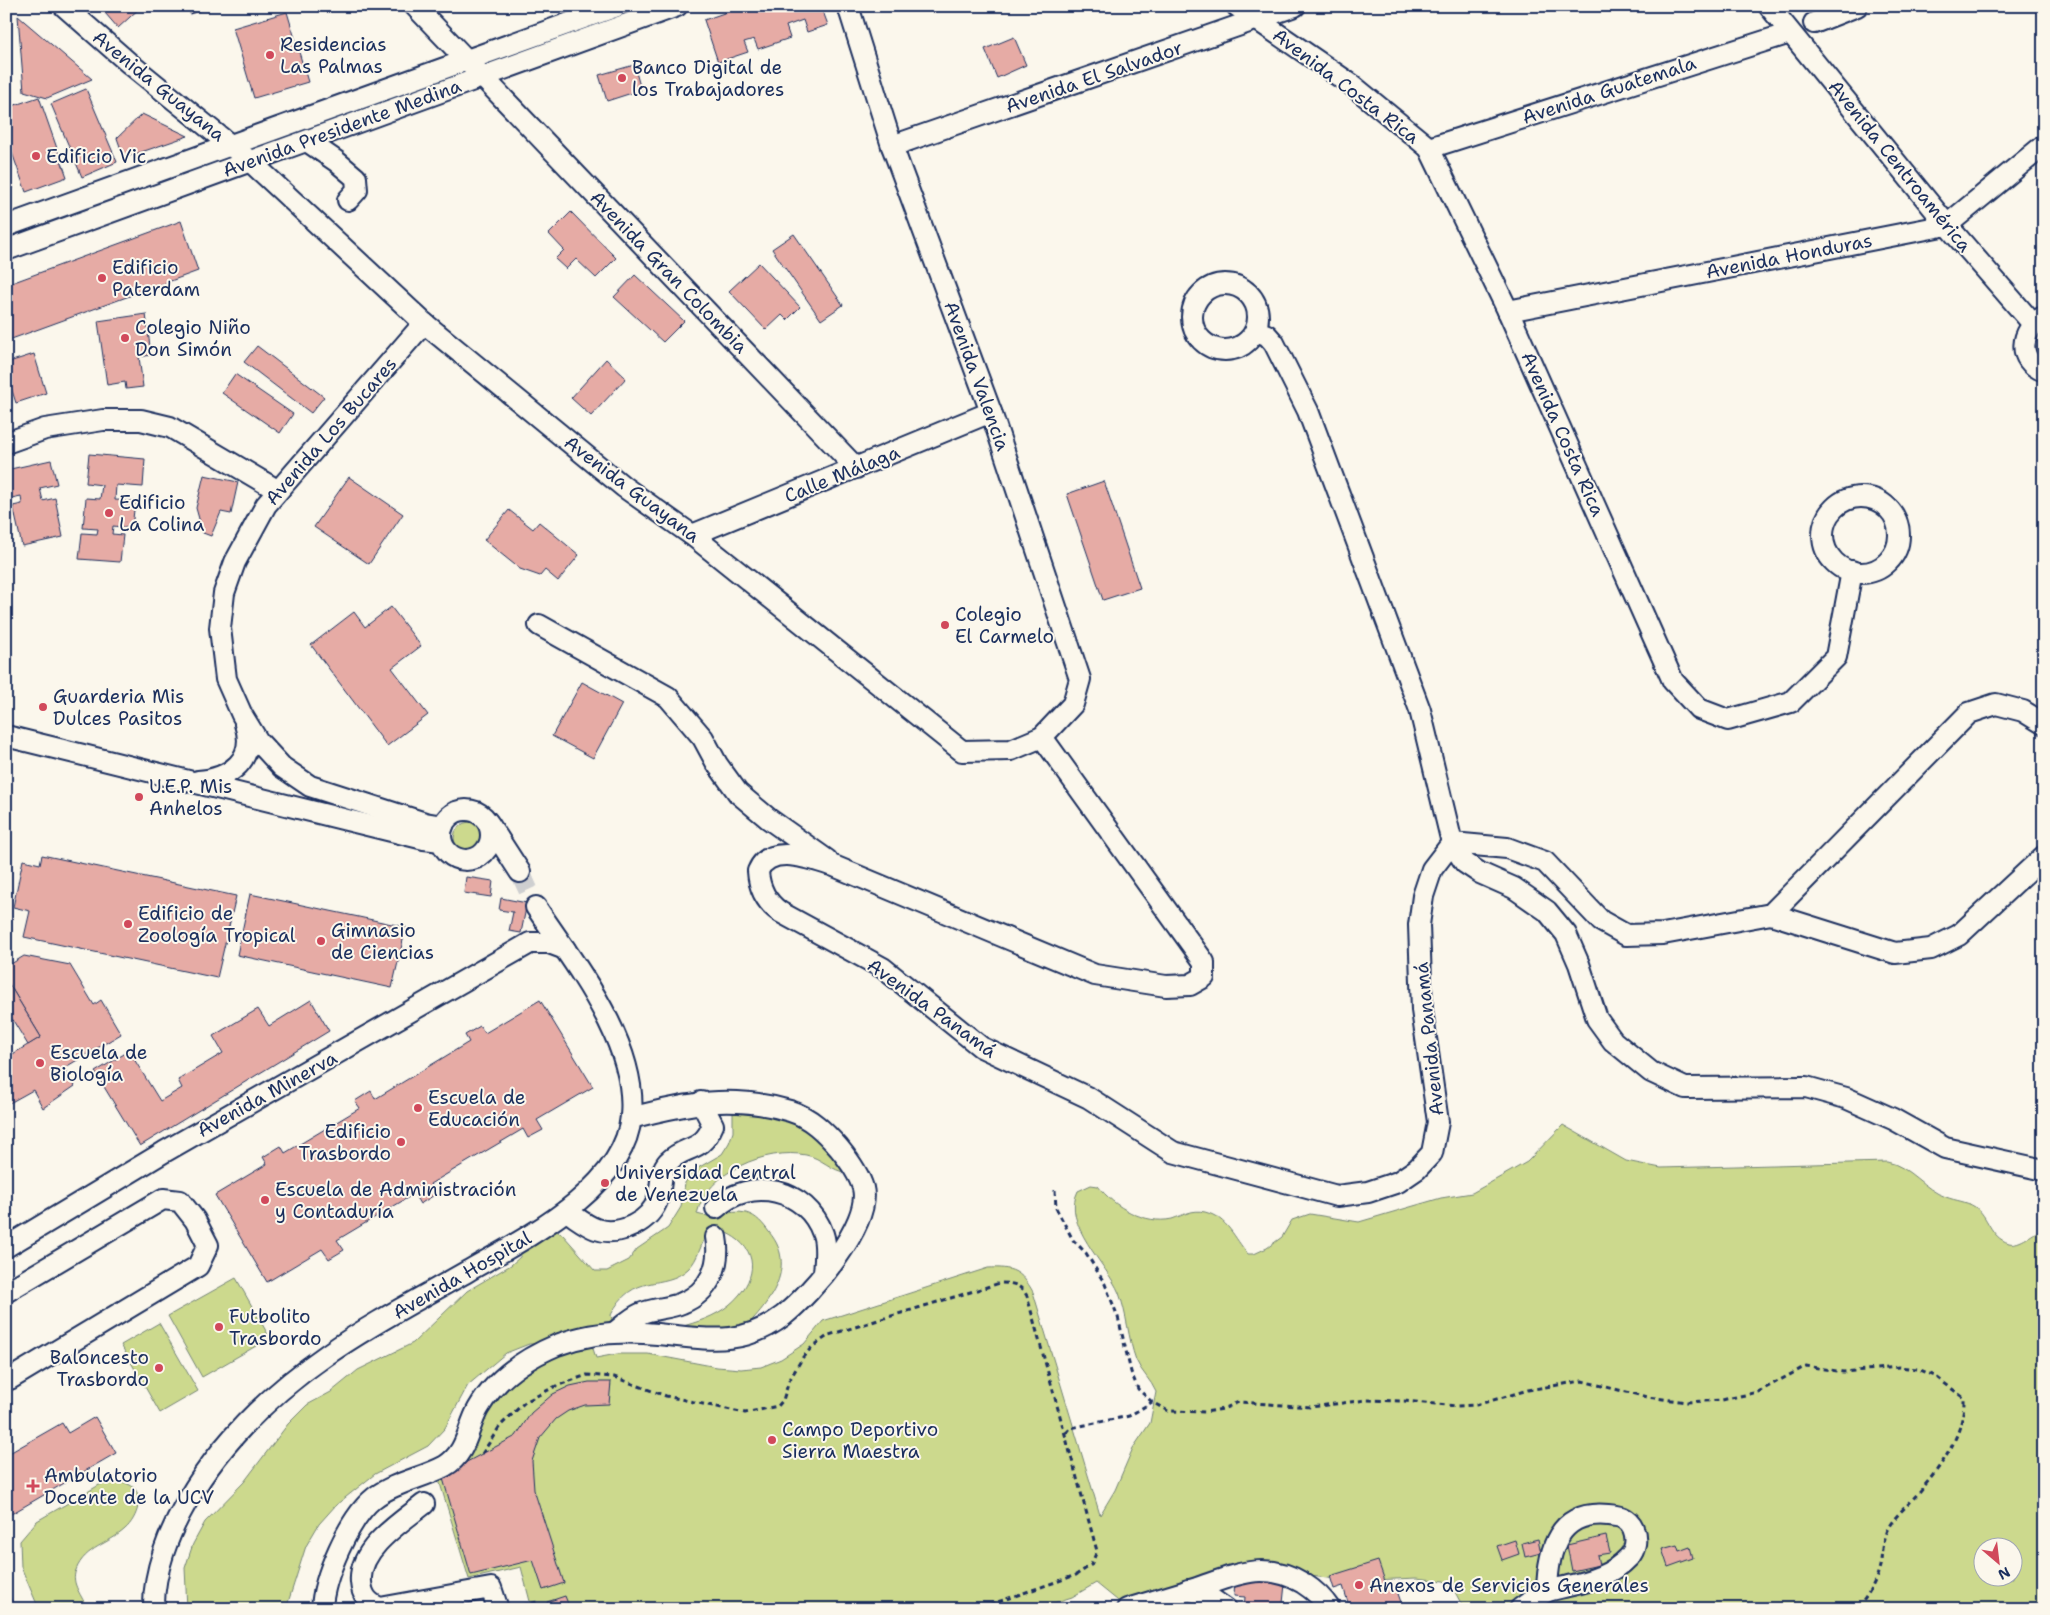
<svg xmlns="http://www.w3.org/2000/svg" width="2050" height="1615" font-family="'Shantell Sans',sans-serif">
  <rect width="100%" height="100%" fill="#fbf7ec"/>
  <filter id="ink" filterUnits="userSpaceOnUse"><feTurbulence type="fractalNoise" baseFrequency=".02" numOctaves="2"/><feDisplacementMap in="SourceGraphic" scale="10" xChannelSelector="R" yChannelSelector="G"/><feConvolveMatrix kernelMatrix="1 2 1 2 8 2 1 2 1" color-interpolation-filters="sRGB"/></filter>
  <g filter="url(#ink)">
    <g fill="#ccd98d" stroke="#748476" fill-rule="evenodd">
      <circle cx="470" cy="838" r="16"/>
      <path d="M746 1103 812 1121 848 1173C831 1171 822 1158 806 1155 767 1147 706 1172 697 1214 712 1220 730 1209 746 1213 757 1216 763 1224 769 1232 802 1271 761 1313 733 1339L679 1327C696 1323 716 1316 729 1305 751 1287 762 1259 738 1240 729 1233 720 1229 709 1232 700 1243 699 1259 688 1269 664 1291 632 1271 611 1315L615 1332 589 1336 596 1358 617 1354H648L717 1367 741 1369 761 1367 781 1359 804 1344 823 1321 988 1268C1012 1267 1021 1270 1033 1292L1100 1515 1115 1490 1133 1448 1150 1423 1156 1392C1151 1380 1141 1372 1136 1360 1128 1338 1127 1314 1119 1293 1107 1264 1061 1224 1078 1191L1091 1185 1098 1186C1114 1207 1145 1225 1172 1219 1184 1215 1192 1209 1205 1212 1228 1218 1234 1238 1248 1254H1254L1267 1248 1282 1237 1292 1220 1310 1214 1359 1222 1441 1198 1472 1193 1527 1162 1563 1125 1626 1161 1661 1168 1887 1162C1910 1166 1924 1190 1946 1197 1956 1201 1966 1201 1975 1207 1989 1216 1989 1237 2009 1243 2020 1246 2034 1232 2044 1228V1599L2037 1609H1464L1455 1592 1444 1581 1416 1578 1354 1581 1239 1568 1187 1580 1128 1609 1096 1583 1072 1597 1035 1609H532L521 1567 469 1579 436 1470 477 1410 557 1344H529L506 1353 468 1385 445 1428 428 1446 375 1474 336 1505 319 1524 306 1546 286 1609H187L185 1568 193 1544 205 1522 244 1482 288 1424 307 1405 331 1392 358 1370 413 1343 467 1291 511 1265 520 1257 524 1246 547 1225 563 1235 595 1271H607L629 1260 637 1249 668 1228 681 1207 685 1183 691 1172 722 1154 729 1143 733 1132V1113ZM1982 1548H2012V1578H1982Z"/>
      <path d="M236 1278 270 1338 202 1377 168 1316Z"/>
      <path d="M159 1323 198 1391 160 1413 121 1345Z"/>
      <path d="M113 1480C118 1481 124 1482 128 1484 147 1492 137 1519 125 1529 109 1544 85 1547 76 1570 70 1584 83 1596 87 1609H39L21 1567 20 1541 37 1521 101 1484Z"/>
    </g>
    <g fill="#e6aba5" stroke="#1b2f5e">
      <path d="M99 6H142L118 28Z"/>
      <path d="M187 6H214L190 14Z"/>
      <path d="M744 6H821L828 25 807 32 803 20 786 26 790 38 758 49 754 39 744 42 748 52 718 62 704 20Z"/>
      <path d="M287 12 308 82 254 98 233 28Z"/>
      <path d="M18 16 92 79 47 98 24 91Z"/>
      <path d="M1014 37 1026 65 997 78 985 49Z"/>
      <path d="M634 65 641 90 607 101 599 75Z"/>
      <path d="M86 89 117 162 82 177 51 104Z"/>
      <path d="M39 97 67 177 26 192 6 136V108Z"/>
      <path d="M142 114 188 136 124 158 117 138Z"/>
      <path d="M6 169 13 188 6 190Z"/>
      <path d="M571 212 616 258 596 278 576 259 566 269 555 259 564 250 549 234Z"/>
      <path d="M181 221 198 271 6 341V285Z"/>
      <path d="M794 234 843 305 821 320 772 249Z"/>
      <path d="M759 263 800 307 787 320 782 315 766 330 729 291Z"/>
      <path d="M635 275 684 321 663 342 614 297Z"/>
      <path d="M146 314 151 355 139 357 143 387 126 389 125 382 107 385 98 321Z"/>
      <path d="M257 346 324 397 311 413 244 362Z"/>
      <path d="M34 354 46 393 16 403 6 372V363Z"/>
      <path d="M606 359 626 378 591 416 571 398Z"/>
      <path d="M235 374 293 414 280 433 222 393Z"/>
      <path d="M89 454 145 459 143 487 116 485 115 500 135 501 132 528 113 526 112 534 123 535 120 562 79 559 82 533 97 534 98 529 83 528 86 498 100 499 102 485 86 483Z"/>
      <path d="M51 460 57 484 40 488 43 501 55 498 63 537 22 546 13 506 22 504 21 496 7 499 6 470Z"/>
      <path d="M204 475 238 482 231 514 221 512 211 536 203 533 196 508Z"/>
      <path d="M349 477 403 514 369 564 314 527Z"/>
      <path d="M1104 481 1140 588 1103 600 1067 494Z"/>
      <path d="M509 510 533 529 539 522 579 555 558 581 545 570 540 576 520 569 484 540Z"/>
      <path d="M391 607 421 646 392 668 428 715 387 746 311 645 354 612 365 627Z"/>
      <path d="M582 682 622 704 593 758 552 736Z"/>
      <path d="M42 855 236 896 217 978 24 937 30 911 13 907 23 860 40 864Z"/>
      <path d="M466 877 493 881 491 897 464 893Z"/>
      <path d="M250 894 406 927 392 988 237 955Z"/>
      <path d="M501 898 527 903 521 933 509 931 513 912 499 910Z"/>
      <path d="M24 956 70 965 94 1005 101 1000 121 1034 64 1068 75 1086 43 1108 33 1090 6 1105V1058L41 1037 6 979V967Z"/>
      <path d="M6 979 41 1037 28 1045 6 1009Z"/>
      <path d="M311 1000 329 1031 140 1146 95 1072 129 1051 160 1101 182 1088 178 1080 223 1053 213 1036 258 1009 269 1026Z"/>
      <path d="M540 1000 593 1087 537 1120 543 1130 528 1138 523 1129 430 1184 436 1194 420 1204 414 1194 337 1240 344 1250 329 1259 322 1249 267 1282 215 1195 267 1164 263 1157 281 1146 285 1153 360 1108 355 1101 371 1091 375 1099 469 1042 465 1035 480 1026 485 1033Z"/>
      <path d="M589 1382H611L609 1404 585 1405 568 1411 556 1419 540 1438 532 1461 534 1490 564 1583 543 1590 533 1560 471 1575 442 1475 516 1436 531 1413 553 1394 570 1386Z"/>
      <path d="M95 1417 116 1453 6 1517V1455L62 1423 68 1433Z"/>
      <path d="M1606 1536 1610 1553 1597 1555 1599 1565 1572 1571 1567 1545Z"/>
      <path d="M1538 1539 1541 1553 1525 1557 1522 1543Z"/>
      <path d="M1515 1540 1519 1554 1502 1560 1497 1546Z"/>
      <path d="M1677 1545 1679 1551 1690 1547 1693 1558 1668 1567 1662 1549Z"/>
      <path d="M1378 1561 1387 1587 1395 1585 1403 1608 1410 1605 1411 1609H1350L1343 1586 1334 1589 1330 1576Z"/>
      <path d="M1235 1580 1285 1584 1283 1603 1318 1606V1609H1244L1245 1597 1234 1596Z"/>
      <path d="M6 1591 16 1609H6Z"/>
      <path d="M565 1596 570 1609H549L547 1602Z"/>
    </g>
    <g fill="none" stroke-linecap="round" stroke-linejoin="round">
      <path stroke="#cecfd0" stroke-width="20" stroke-dasharray="20 10" stroke-linecap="butt" d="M520 872 536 907"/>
      <g stroke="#1b2f5e" stroke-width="24">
        <g id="minor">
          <path d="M64 6 129 63 251 162 424 323 624 487 692 535 962 751 1011 750 1042 737 1073 704 1080 679 991 412 892 146 848 6"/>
          <path d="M415 6 856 468"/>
          <path d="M1237 6 1352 85 1429 148 1508 311 1673 681 1699 709 1728 720 1791 702 1836 657 1852 571"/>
          <path d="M1769 6 1947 225 2033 324"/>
          <path d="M1814 23 1857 6"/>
          <path d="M307 141 336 161 356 178 357 190 348 200"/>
          <path d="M892 146 1295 6"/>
          <path d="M1429 148 1790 33"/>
          <path d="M6 226 617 6"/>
          <path d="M6 250 677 6"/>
          <circle cx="1225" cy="317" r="33"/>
          <path d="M1508 311 1947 225 2044 145"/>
          <path d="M2043 317C2020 330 2016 361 2044 371"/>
          <path d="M424 323 266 505 235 562 224 593 220 628 226 679 242 715 258 741 282 767 310 786 425 823 443 826"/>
          <path d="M1256 331 1267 335 1274 343 1308 411 1420 710 1452 843 1507 848 1545 862 1601 921 1626 935 1663 934 1771 914 1969 713 1996 704 2023 711 2044 724"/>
          <path d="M6 443 45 429 103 420H141L170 427 277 490"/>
          <circle cx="1861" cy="535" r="38"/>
          <path d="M692 535 991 412"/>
          <path d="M539 625 668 697 703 738 717 764 738 793 769 819 827 860"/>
          <path d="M6 736 424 839 441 841"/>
          <path d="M1042 737 1204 962V977L1190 985 1166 986 1095 975 834 866C813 860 770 842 758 871 759 888 766 902 780 912L883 968 981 1047 1089 1098 1173 1152 1337 1196 1368 1192 1398 1182 1417 1169 1432 1153 1438 1122 1422 1010 1419 925 1423 896 1432 869 1452 843 1465 863 1480 873 1514 888 1547 911 1566 934 1579 964 1597 1019 1613 1041 1651 1072 1685 1088 1806 1087 1846 1098 1893 1119 1945 1148 2044 1170"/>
          <path d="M198 781C230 779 257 759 245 724"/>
          <circle cx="466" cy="835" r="25"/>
          <path d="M489 824 520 872"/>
          <path d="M1771 914 1895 953 1931 949 1959 935 2044 856"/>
          <path d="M716 1208C750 1176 807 1188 823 1234 827 1246 825 1260 824 1273"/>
          <path d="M566 1211C576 1217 585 1225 596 1229 619 1237 651 1222 658 1198 662 1187 659 1172 668 1162 686 1144 701 1154 713 1125L701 1102"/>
          <path d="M6 1247 164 1152 530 943H549L565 949"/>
          <path d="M6 1292 163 1199 180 1201 195 1220 208 1245 198 1266 10 1379 6 1378"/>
          <path d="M615 1332C623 1326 631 1318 640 1314 653 1308 668 1309 682 1303 710 1292 721 1265 716 1237"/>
          <path d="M424 1504C401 1522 358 1549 361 1582 362 1596 368 1603 380 1608L491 1588 498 1609"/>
          <path d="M1188 1590 1206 1595 1226 1609"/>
          <path d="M154 1609C153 1572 169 1532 187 1501 221 1442 273 1392 328 1354 372 1323 421 1298 468 1271 524 1239 625 1189 631 1116 638 1043 574 964 536 907"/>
          <path d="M322 1609C323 1578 349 1518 374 1498 395 1482 423 1478 445 1466 467 1453 467 1429 478 1409 495 1379 526 1358 557 1345 585 1334 615 1331 644 1333 697 1336 737 1351 783 1316 811 1294 872 1224 863 1188 859 1174 848 1159 839 1148 825 1132 810 1117 790 1111 732 1094 687 1103 631 1118"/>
          <path d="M1127 1609C1151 1602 1174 1595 1197 1588 1235 1575 1264 1560 1303 1583 1314 1590 1323 1598 1330 1609"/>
          <path d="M1520 1609C1528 1603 1537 1596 1546 1592 1552 1589 1561 1588 1568 1586 1591 1581 1612 1575 1629 1557 1636 1549 1637 1538 1633 1528 1628 1517 1620 1516 1608 1515 1558 1510 1548 1550 1547 1591"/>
        </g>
      </g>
      <g stroke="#1b2f5e" stroke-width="3" stroke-dasharray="5 4" stroke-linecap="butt">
        <path d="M1055 1190 1056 1208 1073 1240 1086 1253 1105 1284 1118 1317 1131 1372 1138 1389 1152 1402 1168 1411 1205 1412 1223 1409 1239 1402 1311 1407 1366 1400 1404 1401 1457 1406 1476 1405 1528 1390 1582 1381 1647 1397 1687 1402 1722 1400 1758 1392 1806 1366 1843 1372 1899 1367 1918 1369 1935 1376 1964 1398C1965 1437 1938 1471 1913 1499 1905 1508 1894 1517 1888 1528 1882 1540 1882 1548 1881 1561 1878 1579 1868 1596 1857 1609"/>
        <path d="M1066 1433 1071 1428 1129 1416 1152 1402"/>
        <path d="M482 1454 500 1426 525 1402 556 1386 587 1375 614 1377 666 1396 745 1413 778 1406 783 1400 789 1381 803 1357 812 1347 829 1335 1000 1283C1013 1283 1020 1284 1027 1296L1097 1551 1091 1565 1076 1575 977 1609"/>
        <path d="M514 1607 538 1602 540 1609"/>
      </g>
      <use href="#minor" stroke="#fbf7ec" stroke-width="20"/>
    </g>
  </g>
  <g fill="#d1495b" stroke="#fbf7ec" stroke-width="2">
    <circle cx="270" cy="55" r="5"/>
    <circle cx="622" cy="78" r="5"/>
    <circle cx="36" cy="156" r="5"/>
    <circle cx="102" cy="278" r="5"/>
    <circle cx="125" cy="338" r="5"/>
    <circle cx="109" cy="513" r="5"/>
    <circle cx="945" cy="625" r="5"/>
    <circle cx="43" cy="707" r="5"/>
    <circle cx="139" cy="797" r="5"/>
    <circle cx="128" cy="924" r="5"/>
    <circle cx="321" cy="941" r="5"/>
    <circle cx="40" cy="1063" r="5"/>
    <circle cx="418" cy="1108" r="5"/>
    <circle cx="401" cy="1142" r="5"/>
    <circle cx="605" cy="1183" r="5"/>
    <circle cx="265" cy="1200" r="5"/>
    <circle cx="219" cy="1327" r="5"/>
    <circle cx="159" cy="1368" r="5"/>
    <circle cx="772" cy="1440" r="5"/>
    <path d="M30.5 1478.5h5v5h5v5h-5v5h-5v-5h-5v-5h5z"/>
    <circle cx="1359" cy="1585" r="5"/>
  </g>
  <g text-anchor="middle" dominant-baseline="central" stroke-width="4" stroke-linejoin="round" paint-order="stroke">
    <g font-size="19" fill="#1b2f5e" stroke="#fbf7ec" text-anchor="start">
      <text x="280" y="44">Residencias<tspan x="280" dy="22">Las Palmas</tspan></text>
      <text x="632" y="67">Banco Digital de<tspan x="632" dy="22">los Trabajadores</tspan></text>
      <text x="46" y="156">Edificio Vic</text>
      <text x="112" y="267">Edificio<tspan x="112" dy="22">Paterdam</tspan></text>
      <text x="135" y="327">Colegio Niño<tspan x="135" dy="22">Don Simón</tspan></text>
      <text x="119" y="502">Edificio<tspan x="119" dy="22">La Colina</tspan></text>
      <text x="955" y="614">Colegio<tspan x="955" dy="22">El Carmelo</tspan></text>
      <text x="53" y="696">Guarderia Mis<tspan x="53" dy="22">Dulces Pasitos</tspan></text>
      <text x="149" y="786">U.E.P. Mis<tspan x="149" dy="22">Anhelos</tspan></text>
      <text x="138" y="913">Edificio de<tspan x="138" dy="22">Zoología Tropical</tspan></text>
      <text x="331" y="930">Gimnasio<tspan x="331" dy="22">de Ciencias</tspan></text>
      <text x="50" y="1052">Escuela de<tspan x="50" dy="22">Biología</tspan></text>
      <text x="428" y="1097">Escuela de<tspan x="428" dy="22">Educación</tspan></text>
      <text x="391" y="1131" text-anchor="end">Edificio<tspan x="391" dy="22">Trasbordo</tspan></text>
      <text x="615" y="1172">Universidad Central<tspan x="615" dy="22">de Venezuela</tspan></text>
      <text x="275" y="1189">Escuela de Administración<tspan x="275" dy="22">y Contaduría</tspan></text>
      <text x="229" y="1316">Futbolito<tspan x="229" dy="22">Trasbordo</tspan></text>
      <text x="149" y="1357" text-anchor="end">Baloncesto<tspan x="149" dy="22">Trasbordo</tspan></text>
      <text x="782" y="1429">Campo Deportivo<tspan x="782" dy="22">Sierra Maestra</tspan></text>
      <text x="44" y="1475">Ambulatorio<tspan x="44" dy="22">Docente de la UCV</tspan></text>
      <text x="1369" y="1585">Anexos de Servicios Generales</text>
    </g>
    <g font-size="19" fill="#1b2f5e" stroke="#fbf7ec">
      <text transform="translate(1094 77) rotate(-19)">Avenida El Salvador</text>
      <text transform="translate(159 86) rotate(39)">Avenida Guayana</text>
      <text transform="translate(1346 86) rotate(37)">Avenida Costa Rica</text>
      <text transform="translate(1609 90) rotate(-18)">Avenida Guatemala</text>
      <text transform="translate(342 128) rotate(-20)">Avenida Presidente Medina</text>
      <text transform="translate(1900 166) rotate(51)">Avenida Centroamérica</text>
      <text transform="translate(1789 256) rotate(-11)">Avenida Honduras</text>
      <text transform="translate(669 272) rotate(46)">Avenida Gran Colombia</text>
      <text transform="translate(977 376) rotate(70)">Avenida Valencia</text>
      <text transform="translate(331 431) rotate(-49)">Avenida Los Bucares</text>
      <text transform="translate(1563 434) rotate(66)">Avenida Costa Rica</text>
      <text transform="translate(842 474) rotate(-22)">Calle Málaga</text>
      <text transform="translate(632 489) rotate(37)">Avenida Guayana</text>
      <text transform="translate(932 1008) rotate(36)">Avenida Panamá</text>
      <text transform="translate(1429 1039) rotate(-96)">Avenida Panamá</text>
      <text transform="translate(267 1094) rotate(-29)">Avenida Minerva</text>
      <text transform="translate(462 1275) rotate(-30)">Avenida Hospital</text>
    </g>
  </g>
  <rect width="2050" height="1615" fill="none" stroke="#fbf7ec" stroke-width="25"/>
  <rect x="12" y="12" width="2025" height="1590" fill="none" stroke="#1b2f5e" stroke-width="2" filter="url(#ink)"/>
  <g transform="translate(1998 1562) rotate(152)"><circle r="24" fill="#fbf7ec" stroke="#a1a7b3"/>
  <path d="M0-4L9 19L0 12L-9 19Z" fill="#d1495b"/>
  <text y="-8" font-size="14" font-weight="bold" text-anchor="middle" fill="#1b2f5e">N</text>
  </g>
</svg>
